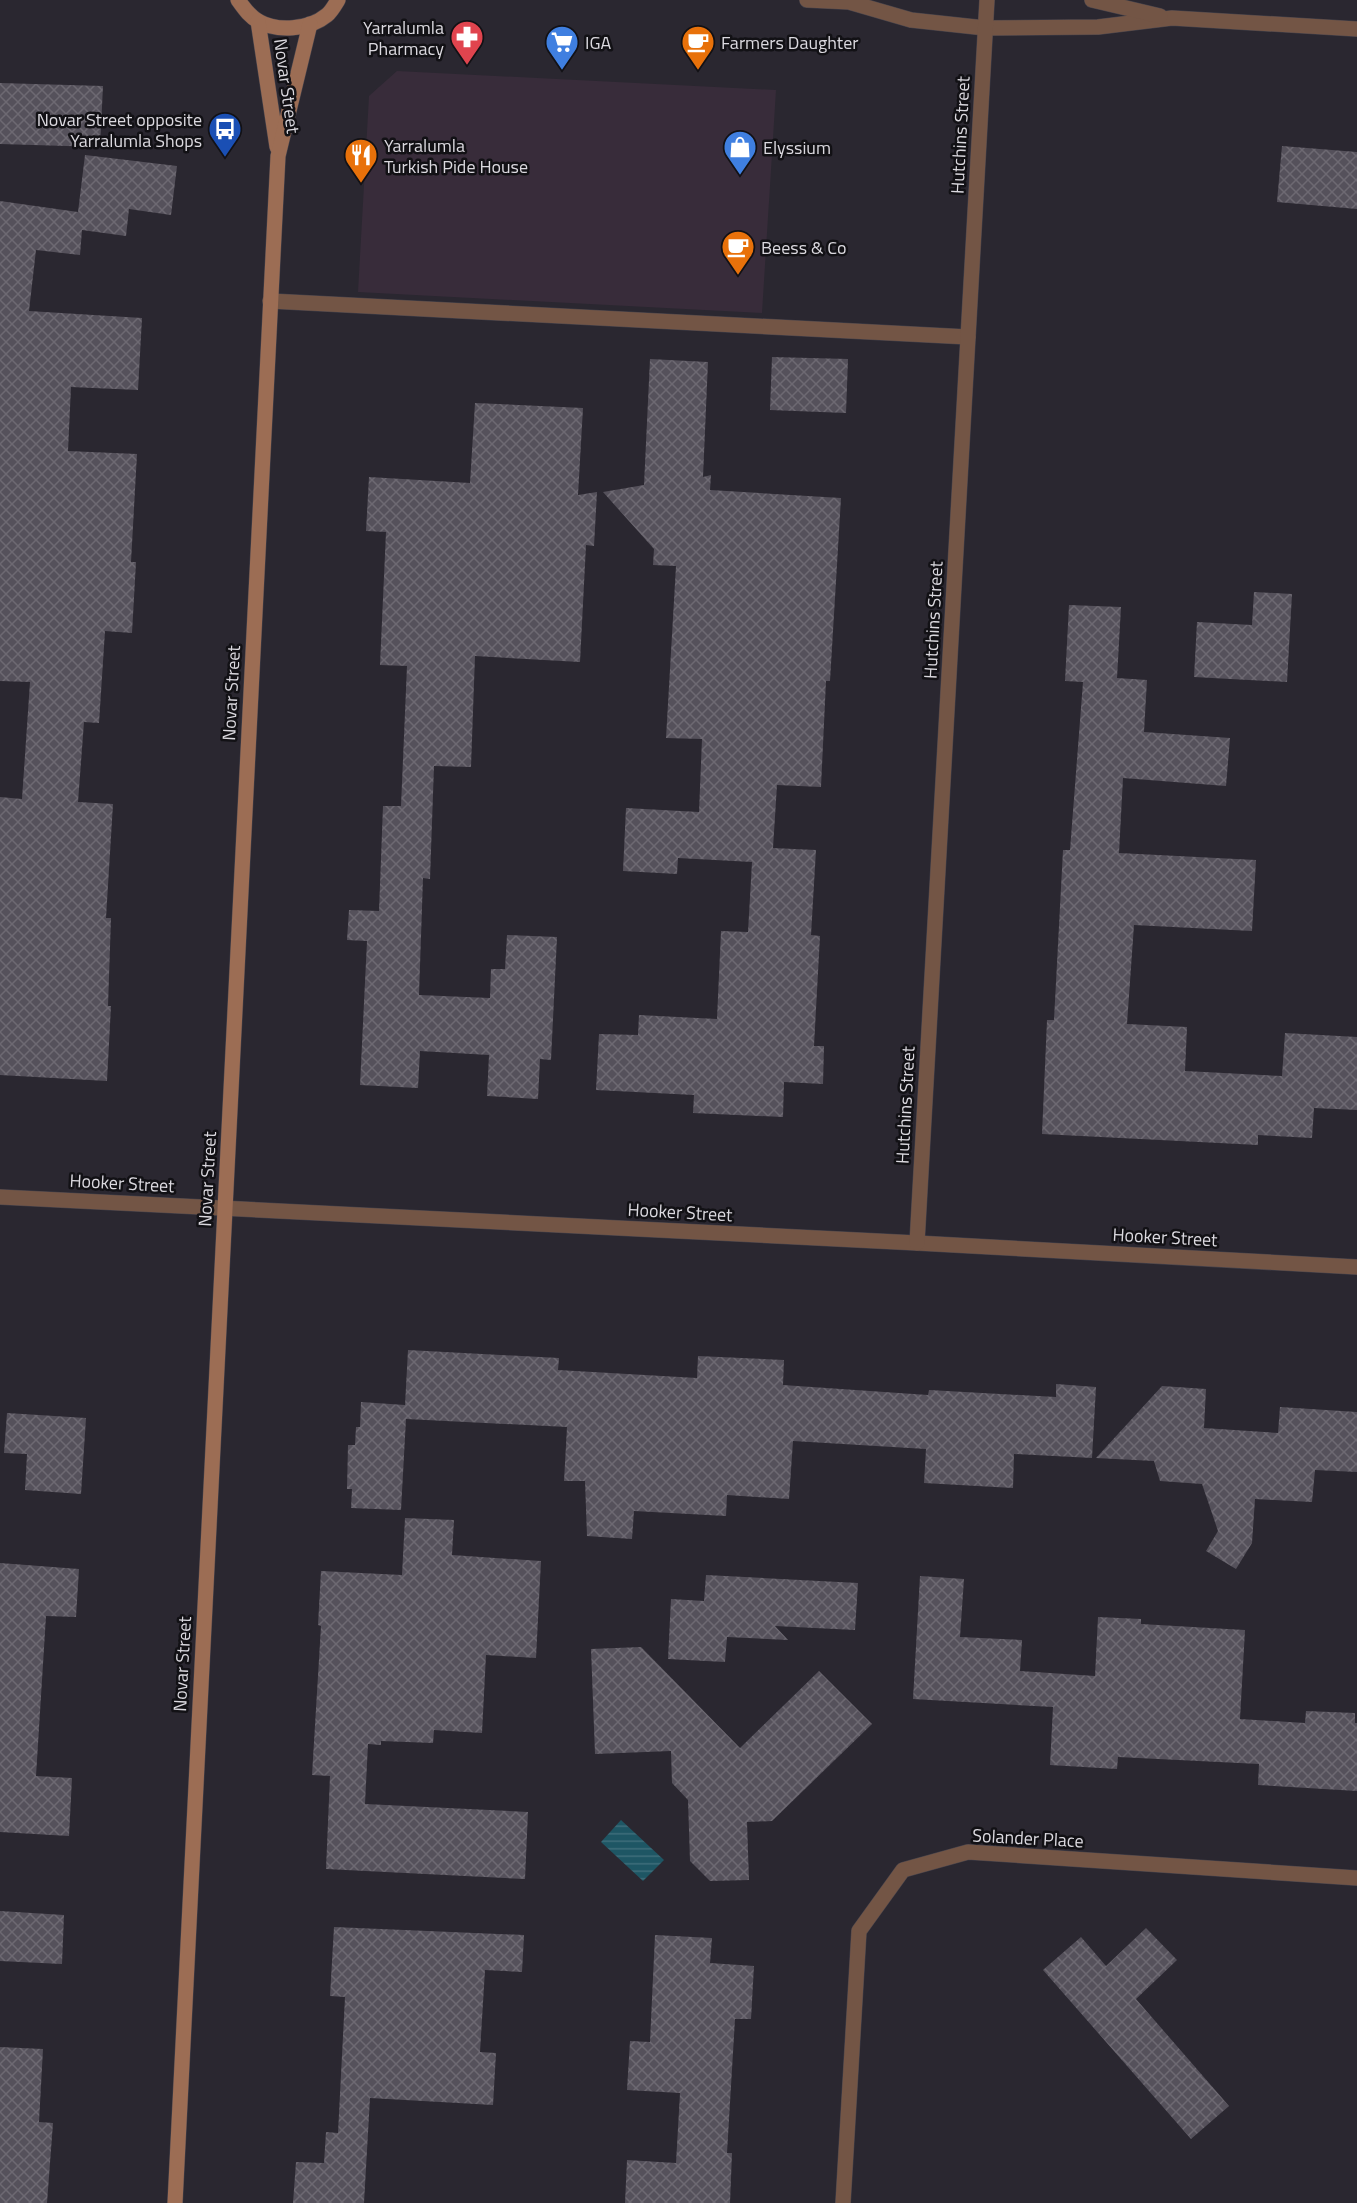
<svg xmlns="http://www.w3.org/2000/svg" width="1357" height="2203" font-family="'Titillium Web',sans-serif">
  <defs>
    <pattern id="water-rules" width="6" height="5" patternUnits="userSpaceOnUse" patternTransform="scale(1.5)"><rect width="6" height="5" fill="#1e5664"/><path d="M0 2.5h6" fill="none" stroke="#3e6e7a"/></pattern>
    <pattern id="building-cross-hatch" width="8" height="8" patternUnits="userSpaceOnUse" patternTransform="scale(1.5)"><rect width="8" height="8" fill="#55515b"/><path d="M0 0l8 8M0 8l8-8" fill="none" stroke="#6d6972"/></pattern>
  </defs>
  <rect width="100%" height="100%" fill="#2a2730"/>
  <path fill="#382c3a" d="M397 71 776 90 762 313 358 292 369 96Z"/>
  <path fill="url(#water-rules)" d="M621 1820 664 1860 643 1881 601 1842Z"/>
  <g fill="url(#building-cross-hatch)">
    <path d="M0 83 103 86 100 147 0 144Z"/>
    <path d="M1282 146 1357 152V209L1277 202Z"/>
    <path d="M85 155 177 166 171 215 129 209 126 236 82 230 80 255 36 250 29 311 142 318 138 390 71 387 68 451 137 454 131 562H136L132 633 105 631 99 723 84 722 78 802 113 804 106 918H111L108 1006H111L107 1081 0 1075V797L22 799 30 682 0 681V201L78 212Z"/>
    <path d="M772 357 848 359 846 413 770 410Z"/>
    <path d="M650 359 708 362 703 477 711 475 710 490 841 498 830 681H826L821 787 777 785 773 848 816 850 811 935 820 936 814 1046H824L823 1084 784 1082 783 1117 693 1113 694 1095 596 1090 599 1034 638 1035 639 1015 717 1019 721 931 748 932 752 862 678 858 677 874 623 871 626 808 699 812 702 739 666 738 676 566 653 565 654 549 603 492 644 485Z"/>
    <path d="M475 403 583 408 578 495 597 492 594 546 586 545 580 662 475 656 471 767 434 766 430 879 423 878 419 995 490 998 491 969H505L507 935 557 937 551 1060 540 1059 538 1099 487 1096 489 1055 420 1051 418 1088 360 1085 367 941 347 940 349 910 379 911 383 806H401L407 666 380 665 386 532 366 531 369 477 470 483Z"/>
    <path d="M1254 592 1292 594 1287 682 1194 677 1197 622 1252 625Z"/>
    <path d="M1069 605 1121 607 1117 678 1147 680 1144 732 1230 738 1226 786 1123 778 1119 853 1256 860 1252 931 1134 925 1127 1024 1187 1027 1185 1071 1282 1076 1285 1033 1357 1037V1110L1314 1108 1312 1138 1258 1135V1145L1042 1134 1047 1020H1054L1063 850H1070L1083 682 1065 681Z"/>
    <path d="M408 1350 559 1358 558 1370 697 1378 698 1356 784 1360 783 1385 928 1395 929 1390 1056 1397V1384L1096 1387 1092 1458 1014 1454 1013 1488 924 1483 926 1449 793 1441 789 1499 727 1495 726 1516 634 1511 632 1539 587 1536 585 1481H564L567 1427 406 1419 401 1510 351 1508 352 1489H347L348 1445H355L356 1427H360L361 1402 405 1405Z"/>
    <path d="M1162 1386 1206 1389 1204 1428 1278 1433 1280 1407 1357 1412V1472L1315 1470 1312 1502 1255 1499 1252 1543 1236 1569 1206 1551 1218 1531 1202 1484 1160 1481 1154 1461 1096 1458Z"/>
    <path d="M7 1413 86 1418 81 1494 25 1490 27 1454 4 1453Z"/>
    <path d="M405 1518 454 1520 452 1555 541 1561 536 1658 486 1655 482 1733 434 1730 433 1743 381 1741V1745L368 1744 365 1804 528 1812 525 1879 326 1869 330 1776 312 1775 321 1626 318 1625 321 1571 402 1575Z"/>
    <path d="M0 1563 79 1569 76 1617 46 1616 36 1776 72 1778 69 1836 0 1832Z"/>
    <path d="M706 1575 858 1583 855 1630 775 1626 788 1640 727 1637 725 1662 668 1659 671 1599 704 1601Z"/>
    <path d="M920 1576 964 1579 960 1637 1022 1640 1020 1671 1095 1676 1098 1617 1141 1619V1624L1245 1630 1240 1719 1305 1723 1306 1711 1355 1713V1723H1357V1791L1258 1785 1259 1764 1118 1757 1117 1769 1050 1765 1053 1707 913 1699Z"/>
    <path d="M641 1647 740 1748 819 1671 872 1724 772 1821 747 1822 749 1880 710 1881 690 1861 688 1800 672 1783 671 1751 595 1754 591 1649Z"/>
    <path d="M0 1911 64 1915 62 1964 0 1961Z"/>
    <path d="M334 1927 524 1935 522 1972 485 1970 480 2052 496 2053 493 2105 370 2098 364 2203H293L296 2162 324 2163 326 2132 338 2133 345 1997 330 1996Z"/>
    <path d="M1146 1928 1177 1960 1136 1999 1229 2106 1191 2139 1043 1970 1081 1937 1106 1966Z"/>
    <path d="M655 1935 712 1938 710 1963 754 1966 751 2019H735L727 2153H732L730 2203H625L627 2160 676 2163 680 2093 627 2090 630 2041 650 2042Z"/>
    <path d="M0 2047 43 2049 39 2122 53 2123 47 2203H0Z"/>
  </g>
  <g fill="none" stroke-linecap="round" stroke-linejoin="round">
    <g stroke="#46434c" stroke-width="16">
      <path id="lane" d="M270 301 968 337"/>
    </g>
    <g stroke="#46434c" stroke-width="16">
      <g id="street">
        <path d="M807 0 849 2 911 20 985 28 1098 27 1172 18 1357 29"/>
        <path d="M1092 0 1160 16"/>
        <path d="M0 1197 917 1243 1357 1267"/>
        <path d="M917 1243 987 0"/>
        <path d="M843 2203 859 1931 903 1870 968 1852 1357 1878"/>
      </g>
    </g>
    <g stroke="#46434c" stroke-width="16">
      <g id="secondary">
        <path d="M238 0C244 8 249 16 258 21 277 32 309 30 327 15 331 12 335 5 338 0"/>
        <path d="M258 21 277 147"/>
        <path d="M175 2203 278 156 310 24"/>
      </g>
    </g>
    <use href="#lane" stroke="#735545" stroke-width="15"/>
    <use href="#street" stroke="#735545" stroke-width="15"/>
    <use href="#secondary" stroke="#9c6d54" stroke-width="15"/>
  </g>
  <defs>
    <g id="pharmacy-pin" transform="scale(1.725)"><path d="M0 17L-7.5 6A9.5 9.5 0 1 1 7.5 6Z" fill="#e0444e" stroke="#121115"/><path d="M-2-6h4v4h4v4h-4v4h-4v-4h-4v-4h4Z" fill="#fff"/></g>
    <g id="supermarket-pin" transform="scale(1.725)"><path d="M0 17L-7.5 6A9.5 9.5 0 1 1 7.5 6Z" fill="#3f7fe0" stroke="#121115"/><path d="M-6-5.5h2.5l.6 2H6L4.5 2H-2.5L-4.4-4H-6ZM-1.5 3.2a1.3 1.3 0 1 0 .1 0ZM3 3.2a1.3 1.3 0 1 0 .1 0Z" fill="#fff"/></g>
    <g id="cafe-pin" transform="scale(1.725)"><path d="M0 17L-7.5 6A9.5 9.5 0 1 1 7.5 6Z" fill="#e8710a" stroke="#121115"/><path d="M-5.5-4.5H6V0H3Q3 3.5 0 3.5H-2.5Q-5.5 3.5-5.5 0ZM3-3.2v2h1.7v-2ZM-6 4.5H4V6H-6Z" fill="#fff"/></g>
    <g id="bus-pin" transform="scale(1.725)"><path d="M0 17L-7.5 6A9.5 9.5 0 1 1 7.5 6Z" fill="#1a4fb4" stroke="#121115"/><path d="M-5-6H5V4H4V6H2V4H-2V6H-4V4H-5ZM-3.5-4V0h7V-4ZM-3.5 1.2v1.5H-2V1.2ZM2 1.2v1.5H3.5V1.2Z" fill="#fff"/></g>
    <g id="shop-pin" transform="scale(1.725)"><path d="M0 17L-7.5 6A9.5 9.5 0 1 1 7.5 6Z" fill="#3f7fe0" stroke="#121115"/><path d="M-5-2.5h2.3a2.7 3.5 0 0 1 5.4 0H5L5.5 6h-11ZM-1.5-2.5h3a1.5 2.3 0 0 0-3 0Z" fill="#fff"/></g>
    <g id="restaurant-pin" transform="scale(1.725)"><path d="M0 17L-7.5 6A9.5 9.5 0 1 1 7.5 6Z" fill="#e8710a" stroke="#121115"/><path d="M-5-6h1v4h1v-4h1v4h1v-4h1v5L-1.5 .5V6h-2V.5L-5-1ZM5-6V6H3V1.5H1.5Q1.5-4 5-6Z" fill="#fff"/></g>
  </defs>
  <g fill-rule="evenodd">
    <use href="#pharmacy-pin" x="467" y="37"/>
    <use href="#supermarket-pin" x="562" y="42"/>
    <use href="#cafe-pin" x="698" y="42"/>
    <use href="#bus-pin" x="225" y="129"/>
    <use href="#shop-pin" x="740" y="147"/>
    <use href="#restaurant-pin" x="361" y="155"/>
    <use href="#cafe-pin" x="738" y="247"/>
  </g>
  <g text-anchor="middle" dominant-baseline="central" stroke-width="5" stroke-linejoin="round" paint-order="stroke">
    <g font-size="18" fill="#dbd9df" stroke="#121115" text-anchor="start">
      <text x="444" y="27" text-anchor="end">Yarralumla<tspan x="444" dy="21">Pharmacy</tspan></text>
      <text x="585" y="42">IGA</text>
      <text x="721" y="42">Farmers Daughter</text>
      <text x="202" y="119" text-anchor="end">Novar Street opposite<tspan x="202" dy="21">Yarralumla Shops</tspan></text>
      <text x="384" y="145">Yarralumla<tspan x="384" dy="21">Turkish Pide House</tspan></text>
      <text x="763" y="147">Elyssium</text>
      <text x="761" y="247">Beess &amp; Co</text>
    </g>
    <g font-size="18" fill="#dbd9df" stroke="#121115">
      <text transform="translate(287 86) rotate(82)">Novar Street</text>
      <text transform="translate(960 135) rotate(-87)">Hutchins Street</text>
      <text transform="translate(933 620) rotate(-87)">Hutchins Street</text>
      <text transform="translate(231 693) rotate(-87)">Novar Street</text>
      <text transform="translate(905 1105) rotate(-87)">Hutchins Street</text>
      <text transform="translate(207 1179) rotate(-87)">Novar Street</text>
      <text transform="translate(122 1183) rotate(3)">Hooker Street</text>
      <text transform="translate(680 1212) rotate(3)">Hooker Street</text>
      <text transform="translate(1165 1237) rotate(3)">Hooker Street</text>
      <text transform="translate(182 1664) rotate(-87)">Novar Street</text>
      <text transform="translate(1028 1838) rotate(3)">Solander Place</text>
    </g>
  </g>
</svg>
